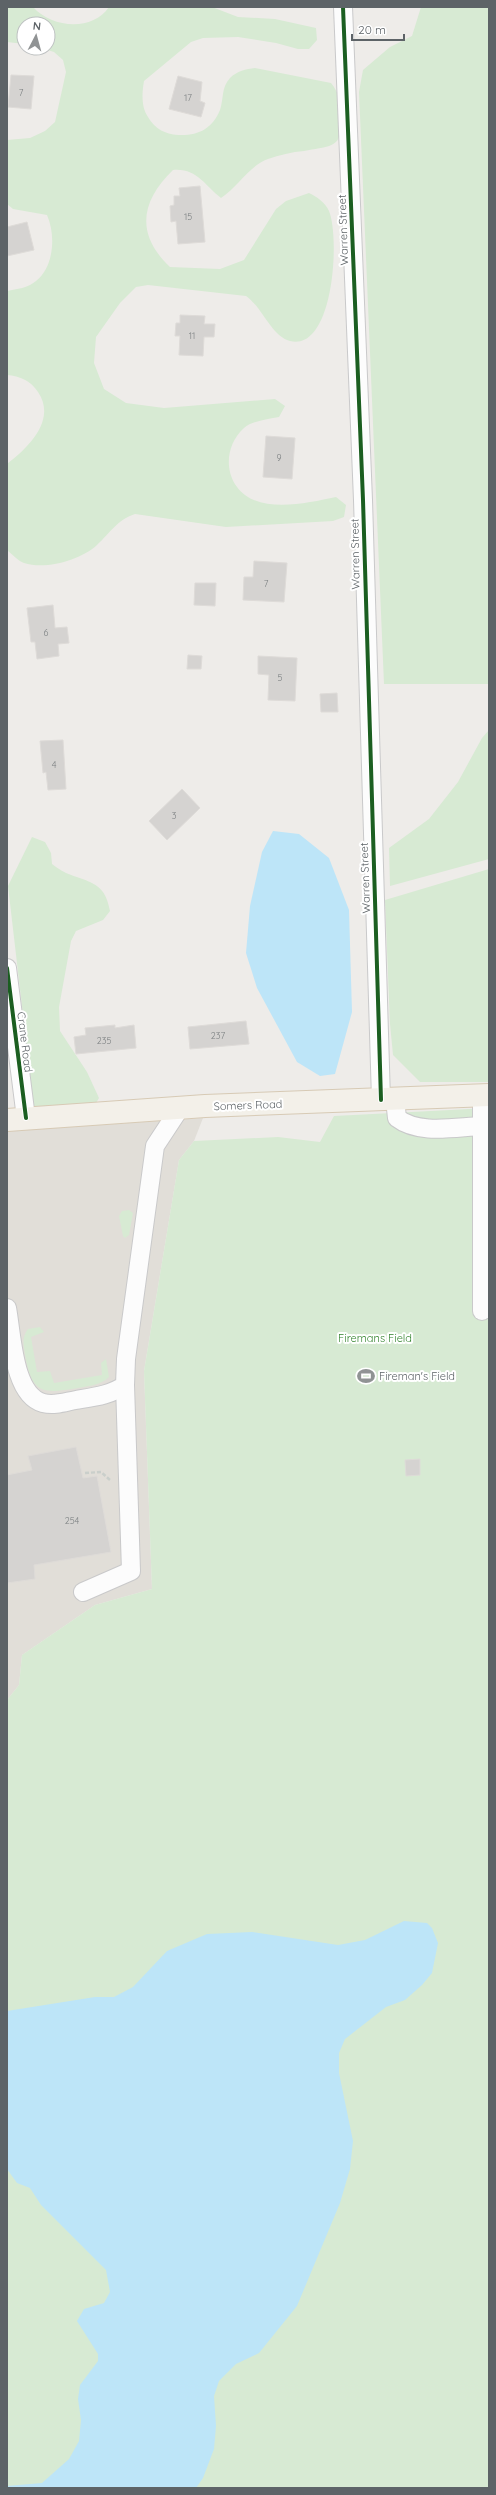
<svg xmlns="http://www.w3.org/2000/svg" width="496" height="2495" font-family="Quicksand,sans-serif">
  <rect width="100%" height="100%" fill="#eeece9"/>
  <path fill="#e1ded8" d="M203 1118 194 1141 179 1160 144 1371 152 1589 95 1605 22 1655 19 1685 7 1700V1131Z"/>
  <g fill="#d7ead3">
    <path d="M7 7H33C52 28 92 32 109 7H212L238 17 275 19 316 28 317 40 309 49H298L276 43 238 37 203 38 191 42 144 81C142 93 141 107 148 117 155 129 165 134 178 135 198 136 212 129 220 110 224 98 221 88 230 78 237 71 246 69 255 68L331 83C340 94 340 103 341 117 344 150 328 146 304 151 292 152 279 155 268 159 249 166 238 187 221 198 204 185 197 168 173 170 141 201 135 234 170 267L220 269 244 260 276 209 286 201 309 193C317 197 325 202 329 211 340 237 334 352 290 341 271 336 263 308 246 296L148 285 136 287 120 303 96 337 94 363 104 389 126 403 164 408 275 399 285 406 279 417C268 419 252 421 244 428 221 449 224 487 254 500 278 510 312 502 336 497L346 505 344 517 333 521 226 527 135 514C117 520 111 532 97 545 81 560 46 570 24 563 18 561 12 554 7 550V464C28 448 57 420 38 392 31 381 20 376 7 375V291C17 289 28 288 36 281 54 267 56 235 47 215L13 209 7 204V140L30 138 45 131 55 122 66 72 63 60 54 52 41 48H48V24H24V44L7 42Z"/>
    <path d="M421 7H489V684H384L359 92 363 70 390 47 412 36Z"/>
    <path d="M489 730V859L390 886 389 848 429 819 458 782 482 738Z"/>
    <path d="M32 837 45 842 51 853 52 864C77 885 104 873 110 911L103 920 76 931 71 941 59 1007 60 1031 87 1072 99 1098 93 1108 34 1109 8 886Z"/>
    <path d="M489 869V1082H420L393 1055 390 1024 385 900Z"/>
    <path d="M489 1108V2488H7V1700L19 1685 22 1655 95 1605 152 1589 144 1371 179 1160 194 1141 278 1137 320 1142 334 1116Z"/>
    <path d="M129 1210 133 1213 129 1235 125 1238 123 1236 119 1216 122 1211Z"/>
    <path d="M40 1327 44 1332 31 1337 37 1372 50 1371 54 1383 102 1375 101 1363 106 1359 109 1377C101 1385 89 1386 78 1388 42 1394 32 1394 25 1355 24 1345 21 1338 28 1329Z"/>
  </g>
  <g fill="#bde5f8">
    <path d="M273 831 299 834 329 858 349 910 352 1012 335 1074 320 1076 297 1062 257 988 246 953 250 906 262 852Z"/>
    <path d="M404 1921 427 1923 432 1928 438 1943 432 1973 422 1985 405 2000 386 2007 345 2039 339 2053V2073L353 2141 350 2169 340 2203 297 2306 259 2353 236 2364 219 2381 214 2396 216 2426 214 2449 203 2478 196 2488H7V2486L42 2483 69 2459 79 2441 81 2420 78 2399 80 2385 98 2361V2354L77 2321 84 2309 104 2303 110 2292 106 2270 41 2205 30 2188 17 2183 7 2169V2011L95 1997H114L133 1987 167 1951 207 1934 252 1932 338 1945 365 1940Z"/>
  </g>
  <g fill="#d5d3d1" stroke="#dedbd8">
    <path d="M11 75 34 76 31 109 8 107Z"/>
    <path d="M178 76 202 82 200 101 205 103 201 117 169 109Z"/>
    <path d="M200 186 205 242 178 244 176 221 171 222 170 206 174 205V196H180L179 188Z"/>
    <path d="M27 222 34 250 7 256V227Z"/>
    <path d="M180 315 205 316 204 324H215L214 337H204L203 356 179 355 180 336H175L176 323H180Z"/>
    <path d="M266 436 295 438 292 479 263 477Z"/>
    <path d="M254 561 287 563 284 602 243 600 244 577H253Z"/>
    <path d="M195 583H216L215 606 194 605Z"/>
    <path d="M53 605 55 628 67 627 69 643 58 644 59 656 37 659 35 642H31L27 608Z"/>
    <path d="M188 655 202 656 201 669H187Z"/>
    <path d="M258 656 297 658 295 701 268 700 269 675 258 674Z"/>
    <path d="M337 693 338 712H321L320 694Z"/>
    <path d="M63 740 66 789 48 790 46 772 43 773 40 741Z"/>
    <path d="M182 789 200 808 167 840 149 821Z"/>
    <path d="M246 1021 249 1044 190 1049 188 1027Z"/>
    <path d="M115 1025V1028L134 1025 136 1048 76 1054 74 1037 86 1035 85 1028Z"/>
    <path d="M76 1447 83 1478 97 1476 111 1552 34 1565 35 1579 7 1583V1475L32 1470 28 1456Z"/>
    <path d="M420 1459V1475L406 1476 405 1460Z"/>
  </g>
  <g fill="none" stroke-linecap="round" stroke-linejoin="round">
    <g stroke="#c9c9ca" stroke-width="20">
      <g id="minor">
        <path d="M343 7 363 500 381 1100"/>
        <path d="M7 968 26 1118"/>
        <path d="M395 1099 397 1118C419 1135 455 1127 482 1126"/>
        <path d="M7 1308C12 1334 13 1395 43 1403 55 1406 65 1402 76 1400 94 1397 111 1395 125 1385L126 1359 155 1146 180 1108"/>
        <path d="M482 1311V1095"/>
        <path d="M83 1592 131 1571 125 1385"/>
      </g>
    </g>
    <g stroke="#d7cab5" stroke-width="24">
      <path id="major" d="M7 1120 205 1106 489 1095"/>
    </g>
    <path stroke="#cacfcb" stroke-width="2.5" stroke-dasharray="4 2" stroke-linecap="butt" d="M85 1473 101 1472 110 1480"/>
    <use href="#minor" stroke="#fcfcfc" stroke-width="18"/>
    <use href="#major" stroke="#f3f0e9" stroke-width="22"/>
    <g stroke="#fff" stroke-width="6">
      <g id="cycleway">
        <path d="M343 7 363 500 381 1100"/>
        <path d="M7 968 26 1118"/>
      </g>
    </g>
    <use href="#cycleway" stroke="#1b5e20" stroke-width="4"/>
  </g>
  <defs>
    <g id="stadium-bare" transform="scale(1.38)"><path d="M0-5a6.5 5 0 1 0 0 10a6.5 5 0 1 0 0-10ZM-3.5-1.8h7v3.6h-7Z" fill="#909394" stroke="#fff" stroke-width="2.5" paint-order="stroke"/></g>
  </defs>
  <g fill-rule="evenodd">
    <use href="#stadium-bare" x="366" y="1376"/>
  </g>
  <g text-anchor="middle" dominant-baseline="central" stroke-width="4" stroke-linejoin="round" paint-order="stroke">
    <g font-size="9" fill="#7c8082">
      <text x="21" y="92">7</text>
      <text x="188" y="97">17</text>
      <text x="188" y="216">15</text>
      <text x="192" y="335">11</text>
      <text x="279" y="457">9</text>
      <text x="266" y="583">7</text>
      <text x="46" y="632">6</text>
      <text x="280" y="677">5</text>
      <text x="54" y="764">4</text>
      <text x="174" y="815">3</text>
      <text x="218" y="1035">237</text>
      <text x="104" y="1040">235</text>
      <text x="72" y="1520">254</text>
    </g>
    <g font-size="11" fill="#5d6367" stroke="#fff">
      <text transform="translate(343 230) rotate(-92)">Warren Street</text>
      <text transform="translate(355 554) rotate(-91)">Warren Street</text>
      <text transform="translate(365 878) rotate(-92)">Warren Street</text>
      <text transform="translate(25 1042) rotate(83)">Crane Road</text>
      <text transform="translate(248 1105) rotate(-2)">Somers Road</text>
    </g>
    <g font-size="11" fill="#34842f" stroke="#fff">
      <text x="375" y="1338">Firemans Field</text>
    </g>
    <g font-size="11" fill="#5d6367" stroke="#fff" text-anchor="start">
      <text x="379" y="1376">Fireman's Field</text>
    </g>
  </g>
  <rect width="496" height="2495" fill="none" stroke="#5d6367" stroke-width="16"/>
  <g transform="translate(36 36) rotate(6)"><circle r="19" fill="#ffffff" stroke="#bec1c2"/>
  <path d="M0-3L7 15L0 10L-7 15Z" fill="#909394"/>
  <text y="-6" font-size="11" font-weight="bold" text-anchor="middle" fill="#5d6367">N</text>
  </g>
  <path d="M352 34v6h52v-6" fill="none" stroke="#5d6367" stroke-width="2"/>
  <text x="358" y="34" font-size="12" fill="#5d6367" stroke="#ffffff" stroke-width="3" paint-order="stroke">20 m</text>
</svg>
